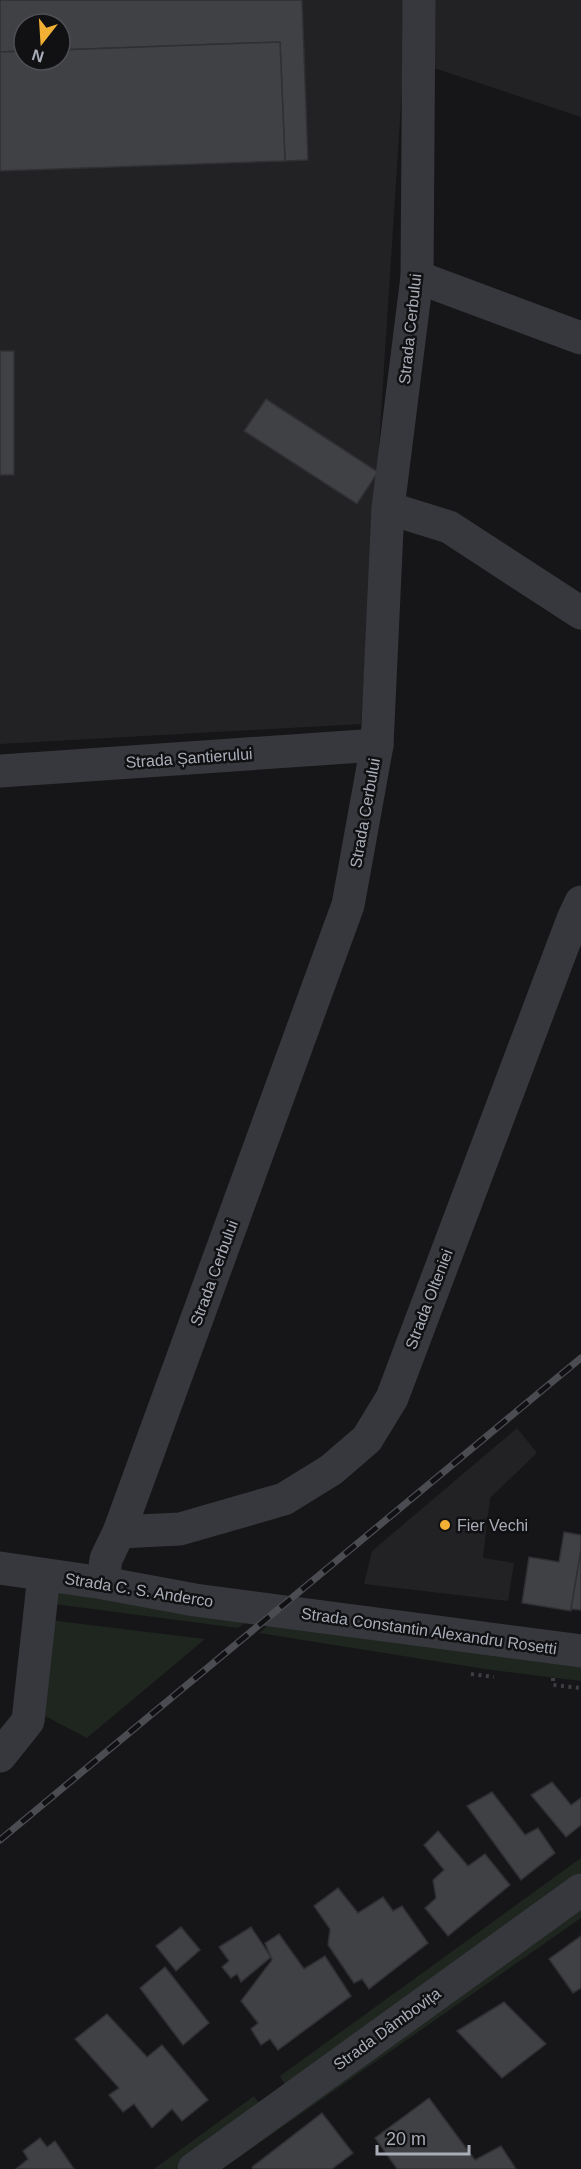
<svg xmlns="http://www.w3.org/2000/svg" width="581" height="2169" font-family="Arial,sans-serif">
  <rect width="100%" height="100%" fill="#161618"/>
  <g fill="#222225" fill-rule="evenodd">
    <path d="M0 0H581V117L404 58 361 724 0 744ZM24 24H60V60H24Z"/>
    <path d="M517 1428 537 1453 490 1498 483 1558 514 1563 508 1601 364 1584 372 1551Z"/>
  </g>
  <g fill="#1e261f">
    <path d="M55 1589 249 1620 238 1628 54 1604Z"/>
    <path d="M49 1620 205 1639 87 1738 45 1716Z"/>
    <path d="M271 1623 581 1662V1681L485 1669 259 1633Z"/>
    <path d="M581 1858V1880L289 2092 280 2076Z"/>
    <path d="M581 1904V1918L235 2160 229 2154Z"/>
    <path d="M254 2096 262 2108 176 2169H154Z"/>
  </g>
  <g fill="#404145" stroke="#303034" stroke-width="1.5">
    <path d="M0 0H302L308 160 285 161 280 42 60 50V24H24V51L0 52Z"/>
    <path d="M280 42 285 161 0 171V52L24 51V60H60V50Z"/>
    <rect x="0" y="351" width="14" height="124"/>
    <path d="M266 399 378 472 357 504 244 431Z"/>
    <path d="M564 1532 581 1535V1550L571 1611 522 1603 529 1557 559 1562Z"/>
    <path d="M581 1550V1610L571 1609Z"/>
    <path d="M552 1782 571 1805 581 1798V1825L566 1837 531 1795Z"/>
    <path d="M492 1792 525 1835 538 1828 555 1853 521 1880 467 1806Z"/>
    <path d="M438 1831 468 1866 485 1854 510 1885 448 1936 425 1908 436 1898 433 1880 444 1870 424 1845Z"/>
    <path d="M338 1888 358 1913 383 1897 393 1911 402 1906 428 1943 369 1989 362 1979 354 1983 328 1945 330 1929 314 1906Z"/>
    <path d="M181 1927 200 1950 176 1971 156 1946Z"/>
    <path d="M251 1927 271 1957 241 1982 237 1974 231 1978 222 1967 229 1961 219 1947Z"/>
    <path d="M279 1934 304 1969 325 1956 351 1996 278 2050 270 2039 261 2045 251 2029 258 2023 241 2001 272 1960 265 1943Z"/>
    <path d="M581 1936V1988L573 1993 549 1959Z"/>
    <path d="M165 1967 209 2023 183 2045 140 1988Z"/>
    <path d="M504 2002 546 2044 502 2078 457 2031Z"/>
    <path d="M107 2014 147 2057 162 2045 208 2100 182 2121 172 2109 152 2128 134 2104 123 2112 109 2095 119 2088 75 2039Z"/>
    <path d="M429 2098 475 2160 501 2146 516 2169H397L375 2138Z"/>
    <path d="M322 2113 353 2153 332 2169H253L252 2167Z"/>
    <path d="M40 2138 47 2147 55 2141 74 2169H16L28 2159 23 2151Z"/>
  </g>
  <g fill="none" stroke-linecap="round" stroke-linejoin="round">
    <g stroke="#3d3f44" stroke-width="4" stroke-dasharray="3 4.5" stroke-linecap="butt">
      <path d="M471 1674 494 1677"/>
      <path d="M553 1678V1685L581 1688"/>
    </g>
    <g stroke="#37383d" stroke-width="33">
      <path d="M417 277 581 338"/>
      <path d="M388 508 449 527 581 613"/>
      <path d="M0 771 377 745"/>
      <path d="M119 1532 180 1529 284 1499 331 1470 367 1439 392 1398 573 919 581 902"/>
      <path d="M0 1568 103 1583 195 1600 581 1651"/>
      <path d="M103 1583 106 1559 119 1532 348 905 377 745 388 508 417 277 419 0"/>
      <path d="M0 1756 28 1721 44 1575"/>
      <path d="M194 2169 581 1890"/>
    </g>
    <g stroke="#4a4c52" stroke-width="7">
      <path id="rail" d="M0 1840 581 1358"/>
    </g>
    <use href="#rail" stroke="#111113" stroke-width="4.5" stroke-dasharray="14" stroke-linecap="butt"/>
  </g>
  <circle fill="#f2b134" stroke="#111113" stroke-width="2" cx="445" cy="1525" r="6"/>
  <g text-anchor="middle" dominant-baseline="central" stroke-width="5" stroke-linejoin="round" paint-order="stroke">
    <g font-size="16" fill="#a8adb8" stroke="#111113">
      <text transform="translate(410 329) rotate(-84)">Strada Cerbului</text>
      <text transform="translate(189 758) rotate(-4)">Strada Șantierului</text>
      <text transform="translate(365 813) rotate(-80)">Strada Cerbului</text>
      <text transform="translate(214 1273) rotate(-70)">Strada Cerbului</text>
      <text transform="translate(429 1299) rotate(-69)">Strada Olteniei</text>
      <text transform="translate(139 1590) rotate(9)">Strada C. S. Anderco</text>
      <text transform="translate(429 1631) rotate(8)">Strada Constantin Alexandru Rosetti</text>
      <text transform="translate(387 2029) rotate(-36)">Strada Dâmbovița</text>
    </g>
    <g font-size="16" fill="#a8adb8" stroke="#111113" text-anchor="start">
      <text x="457" y="1525">Fier Vechi</text>
    </g>
  </g>
  <g transform="translate(42 42) rotate(197)"><circle r="28" fill="#111113" stroke="#4d4f55" stroke-width="1.5"/>
  <path d="M0-4.5L10 22L0 15L-10 22Z" fill="#f2b134"/>
  <text y="-9" font-size="16" font-weight="bold" text-anchor="middle" fill="#a8adb8">N</text>
  </g>
  <path d="M377 2145v9h92v-9" fill="none" stroke="#a8adb8" stroke-width="3"/>
  <text x="386" y="2145" font-size="18" fill="#a8adb8" stroke="#111113" stroke-width="4.5" paint-order="stroke">20 m</text>
</svg>
